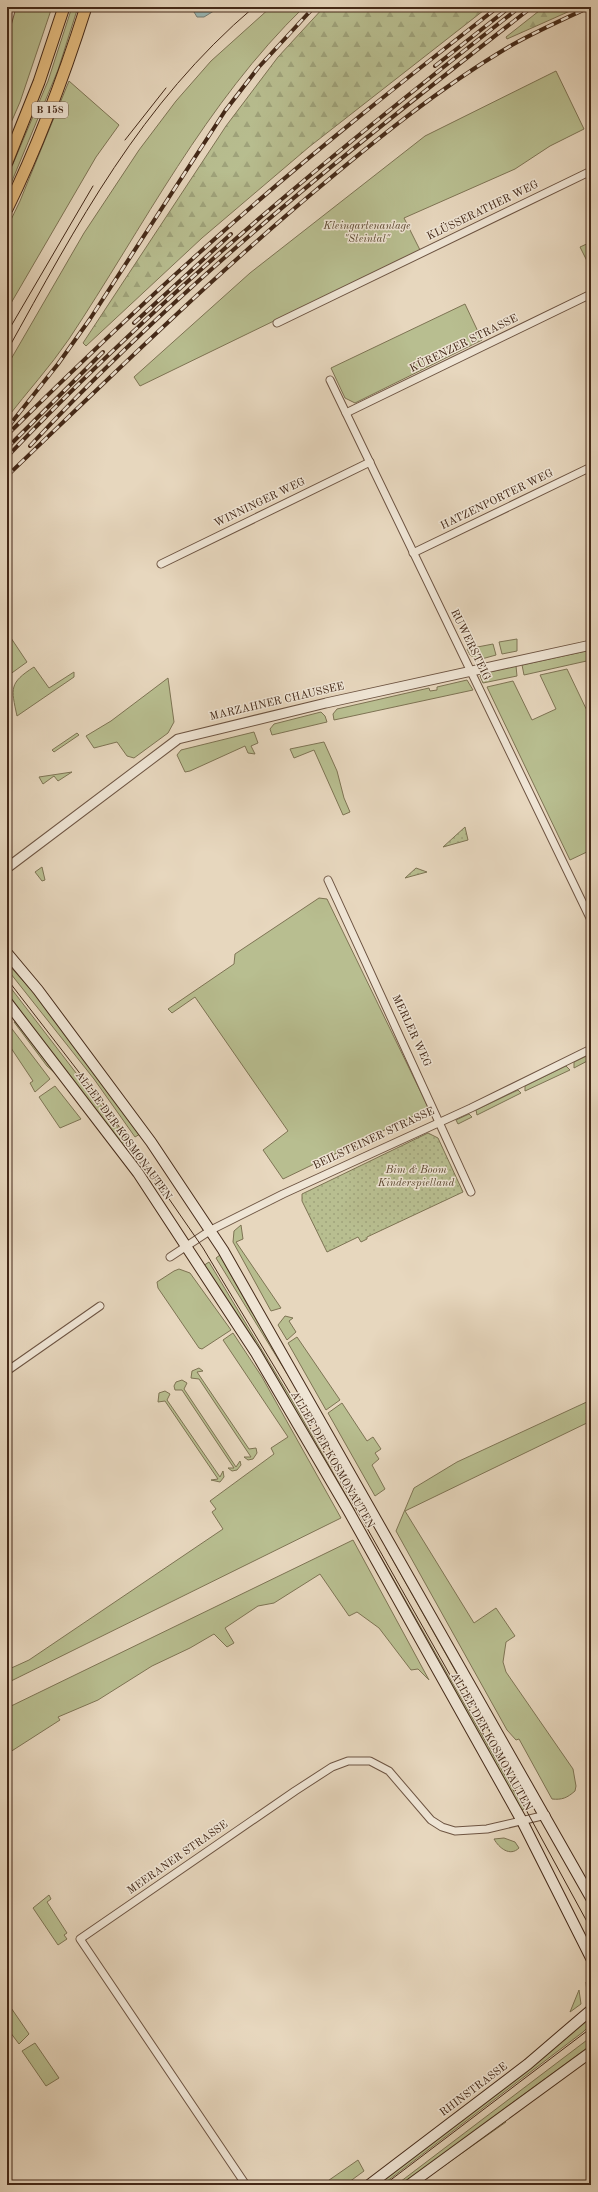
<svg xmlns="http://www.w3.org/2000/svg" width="598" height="2192" font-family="'Old Standard TT',serif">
  <defs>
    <pattern id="forest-firs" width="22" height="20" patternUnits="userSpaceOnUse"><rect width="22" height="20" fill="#b8be90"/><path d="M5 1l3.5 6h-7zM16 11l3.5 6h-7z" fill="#9fa37b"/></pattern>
    <pattern id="park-dots" width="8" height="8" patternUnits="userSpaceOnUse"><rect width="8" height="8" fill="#b8be90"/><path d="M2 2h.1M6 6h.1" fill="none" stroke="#9fa37b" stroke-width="1.8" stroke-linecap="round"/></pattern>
  </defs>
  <rect width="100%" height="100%" fill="#e7d7be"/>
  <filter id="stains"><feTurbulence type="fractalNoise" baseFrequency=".005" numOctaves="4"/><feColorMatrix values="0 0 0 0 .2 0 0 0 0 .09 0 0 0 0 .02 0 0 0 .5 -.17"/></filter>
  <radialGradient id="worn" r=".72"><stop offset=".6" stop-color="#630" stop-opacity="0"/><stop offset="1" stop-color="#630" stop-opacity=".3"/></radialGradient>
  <g fill="#b8be90" stroke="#7e7454">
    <path d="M15 7H52L20 102 7 132V33Z"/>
    <path d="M72 7H78L58 70 7 193V178L48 81Z"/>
    <path d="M271 7H304C205 103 144 226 69 339 50 367 27 392 7 418V366L84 233 139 150 176 101 211 61Z"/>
    <path d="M556 71 584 129 550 146 515 169 404 218 420 250 140 386 134 377 250 273 425 136Z"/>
    <path d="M69 81 119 125 96 157 7 310V228L20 201Z"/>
    <path d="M591 242V269L580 247Z"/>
    <path d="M465 304 482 340 355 403 345 398 331 368Z"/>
    <path d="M7 632 27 662 9 675 7 666Z"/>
    <path d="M517 639V651L502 654 499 642Z"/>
    <path d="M493 644 496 655 478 660 470 655 467 649Z"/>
    <path d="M591 650V660L524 675 522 665Z"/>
    <path d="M516 666 517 676 483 683 480 676 485 673Z"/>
    <path d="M34 667 49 688 74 672V677L17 716C11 688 9 683 34 667Z"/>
    <path d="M567 669 591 719V850L570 860 487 687 513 681 532 720 556 709 540 675Z"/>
    <path d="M168 678 174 722 168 733 134 758 127 756 117 742 94 748 86 736 111 721Z"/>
    <path d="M467 680 473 690 334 720 333 714 337 709 429 688 430 691 437 690V687Z"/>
    <path d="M321 712 325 716 327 722 272 735 270 729 274 724Z"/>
    <path d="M254 732 258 743 251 746 255 754 248 753 245 746 190 771 185 772 177 755 181 750Z"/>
    <path d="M77 733 79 735 54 752 52 750Z"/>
    <path d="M324 742 337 771 344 798 350 812 343 815 314 750 294 758 290 749Z"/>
    <path d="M72 772 58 781 54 776 43 784 39 777Z"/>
    <path d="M42 867 45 880 42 881 35 872Z"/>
    <path d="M319 898 327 899 428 1107 420 1113 283 1179 263 1150 288 1131 195 997 172 1013 168 1009 234 964 235 954Z"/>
    <path d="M7 963 34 993 140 1134 135 1137 94 1079 7 969Z"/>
    <path d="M7 983 129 1142 123 1146 7 994Z"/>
    <path d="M14 1022H16L56 1074 47 1066Z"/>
    <path d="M9 1025 50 1079 35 1092 30 1083 33 1081 7 1042V1026Z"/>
    <path d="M591 1054V1059L574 1068V1062Z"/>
    <path d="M566 1066 570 1070 525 1091V1086Z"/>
    <path d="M55 1086 81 1119 60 1128 39 1097Z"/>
    <path d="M518 1090 521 1093 477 1115 476 1110Z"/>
    <path d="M469 1114 472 1117 458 1124 456 1120Z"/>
    <path d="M241 1225 243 1239 236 1242 281 1308 271 1311 233 1242 234 1231Z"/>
    <path d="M220 1255 251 1311 268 1335 365 1505 363 1507 297 1390 216 1258Z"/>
    <path d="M209 1262 290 1397 355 1511 353 1512 269 1365 203 1266Z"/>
    <path d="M179 1269 190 1273 231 1330 202 1349 199 1348 158 1288 157 1282 174 1271Z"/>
    <path d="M285 1316 293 1318 289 1321 296 1332 287 1340 278 1325Z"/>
    <path d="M233 1333 262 1377 341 1518 7 1683V1670L29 1660 223 1529 212 1512 216 1509 210 1501 274 1454 271 1448 288 1437 223 1340Z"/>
    <path d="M297 1337 340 1400 326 1410 288 1343Z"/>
    <path d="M199 1368 203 1371 197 1372 249 1449 256 1448 257 1453 253 1459 248 1460 244 1457H251L199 1379 191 1378 192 1371Z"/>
    <path d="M182 1380 187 1383 184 1389 236 1467 240 1461 241 1465 237 1470 232 1471 228 1468H234L182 1390H175L174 1386 176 1382Z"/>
    <path d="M165 1391 170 1394 167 1400 220 1477 223 1471 224 1477 220 1482 211 1480 218 1479 165 1401 158 1402 159 1393Z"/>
    <path d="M591 1400V1421L405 1511 474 1623 496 1608 515 1636 506 1642 503 1662 506 1672 573 1769 576 1786 575 1791C567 1798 562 1800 552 1799L519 1739 516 1740 507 1730 396 1531 414 1488 457 1462Z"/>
    <path d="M342 1403 367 1441 373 1437 381 1449 375 1453 379 1459 372 1465 385 1489 375 1496 328 1413Z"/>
    <path d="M353 1540 429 1680 418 1669 411 1670 379 1628 357 1612 349 1616 320 1574 274 1603 258 1606 225 1628 234 1643 227 1647 214 1634 190 1648 152 1666 98 1700 58 1717 60 1720 7 1754V1708Z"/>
    <path d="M389 1547 533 1803 531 1805 386 1548Z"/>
    <path d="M378 1552 524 1809 521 1810 376 1553Z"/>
    <path d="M504 1838 515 1842 519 1848C510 1857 499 1848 494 1839Z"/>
    <path d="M49 1895 51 1899 47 1902 67 1933 64 1935 67 1939 58 1945 33 1908Z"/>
    <path d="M588 1981 591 1989V2000L588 2004 586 1982Z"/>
    <path d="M579 1990 581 2004 570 2012Z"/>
    <path d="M7 2002 29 2034 19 2044 7 2028Z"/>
    <path d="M589 2018 591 2024 583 2032 382 2185H376Z"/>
    <path d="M591 2037V2045L401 2185H396Z"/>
    <path d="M35 2043 59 2078 46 2086 22 2051Z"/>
    <path d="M505 2121 506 2122 417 2185Z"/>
    <path d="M358 2160 364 2171 345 2185H322Z"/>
  </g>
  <g fill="url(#forest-firs)" stroke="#7e7454">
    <path d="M324 7H488L309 147 202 238 86 346 83 343 226 126 278 57Z"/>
    <path d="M544 7H579L507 39 506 37Z"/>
  </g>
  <g fill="url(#park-dots)" stroke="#7e7454">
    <path d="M465 827 468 840 443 847Z"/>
    <path d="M416 868 427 872 405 878Z"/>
    <path d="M428 1133 438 1138 463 1192 367 1237V1239L361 1242 358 1237 327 1252 302 1201V1194Z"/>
  </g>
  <path fill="#98b8b7" stroke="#767f77" d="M197 7H215L217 9 204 17H197L194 12Z"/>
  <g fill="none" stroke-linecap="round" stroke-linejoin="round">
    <g stroke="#6d5442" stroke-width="9">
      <g id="minor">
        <path d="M7 25 12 7"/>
        <path d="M277 323 591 171"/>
        <path d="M330 380 591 920"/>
        <path d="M346 413 591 294"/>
        <path d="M413 553 591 467"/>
        <path d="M161 564 370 462"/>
        <path d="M328 880 471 1192"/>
        <path d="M170 1257 211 1230 283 1194 471 1108 591 1049"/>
        <path d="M7 1371 100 1306"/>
        <path d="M246 2185 80 1939 295 1791 332 1767 348 1761H370L389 1771 431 1820 442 1827 455 1831 487 1829 546 1815"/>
      </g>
    </g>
    <g stroke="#6d5442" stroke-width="11">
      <path id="tertiary" d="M7 868 178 739 326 703 591 645"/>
    </g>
    <g stroke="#442918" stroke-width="12">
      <g id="secondary">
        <path d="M7 953 38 990 151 1142 223 1250 591 1898"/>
        <path d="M7 1002 138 1173 256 1353 348 1510 522 1821 591 1958"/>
        <path d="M369 2185 528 2064 591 2010"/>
        <path d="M409 2185 591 2052"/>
      </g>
    </g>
    <g stroke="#442918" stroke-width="13">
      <g id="primary">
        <path d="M7 162 39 82 64 7"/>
        <path d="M7 209C39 144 64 76 86 7"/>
      </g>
    </g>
    <use href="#minor" stroke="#efe5d5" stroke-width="7"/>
    <use href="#tertiary" stroke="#efe5d5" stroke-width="9"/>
    <use href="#secondary" stroke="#efe5d5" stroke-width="10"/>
    <use href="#primary" stroke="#e4bc7f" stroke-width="11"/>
    <g stroke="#442918" stroke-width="1">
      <path d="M125 140 166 88"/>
      <path d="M7 333 93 186"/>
      <path d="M7 351C78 223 140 104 254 7"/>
      <path d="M7 979 102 1102 203 1248 298 1406 519 1797 591 1929"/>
      <path d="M384 2185 591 2028"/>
    </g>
    <g stroke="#442918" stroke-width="4">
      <g id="rail">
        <path d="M435 66 510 7"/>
        <path d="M134 323 231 234"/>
        <path d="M8 427 58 364 90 319 225 111 258 68 314 7"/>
        <path d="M7 435C81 362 156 290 234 222 319 147 408 77 498 7"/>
        <path d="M30 446C181 283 357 143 532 7"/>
        <path d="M7 448 103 352"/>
        <path d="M7 457C164 291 340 147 520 7"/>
        <path d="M7 476C106 381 204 285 309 196 373 142 439 88 512 45 537 31 564 19 590 7"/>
      </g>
    </g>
    <use href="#rail" stroke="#efe5d5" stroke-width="2.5" stroke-dasharray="8" stroke-linecap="butt"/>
  </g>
  <g text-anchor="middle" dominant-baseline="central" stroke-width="3" stroke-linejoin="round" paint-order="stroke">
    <rect fill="#efe5d5" stroke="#776151" stroke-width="1" x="32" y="102" width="36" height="16" rx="3"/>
    <g font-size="10" font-weight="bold" fill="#442918">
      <text x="50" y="110">B 158</text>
    </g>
    <g font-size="11" fill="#442918" stroke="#efe5d5">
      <text transform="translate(483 211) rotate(-26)">KLÜSSERATHER WEG</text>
      <text transform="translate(464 344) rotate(-26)">KÜRENZER STRASSE</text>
      <text transform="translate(497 500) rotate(-26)">HATZENPORTER WEG</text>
      <text transform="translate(260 503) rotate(-26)">WINNINGER WEG</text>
      <text transform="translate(470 645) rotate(64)">RUWERSTEIG</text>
      <text transform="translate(277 702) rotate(-13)">MARZAHNER CHAUSSEE</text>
      <text transform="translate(411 1031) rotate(65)">MERLER WEG</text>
      <text transform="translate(123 1136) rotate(54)">ALLEE DER KOSMONAUTEN</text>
      <text transform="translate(374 1139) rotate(-25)">BEILSTEINER STRASSE</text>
      <text transform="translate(332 1460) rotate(60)">ALLEE DER KOSMONAUTEN</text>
      <text transform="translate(491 1742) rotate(61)">ALLEE DER KOSMONAUTEN</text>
      <text transform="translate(178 1858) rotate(-35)">MEERANER STRASSE</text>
      <text transform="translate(474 2090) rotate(-37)">RHINSTRASSE</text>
    </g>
    <g font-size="11" font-style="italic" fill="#5b4730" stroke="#efe5d5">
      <text x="367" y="226">Kleingartenanlage<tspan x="367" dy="13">"Steintal"</tspan></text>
      <text x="416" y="1170">Bim &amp; Boom<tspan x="416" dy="13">Kinderspielland</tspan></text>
    </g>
  </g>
  <rect width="598" height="2192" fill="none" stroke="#e7d7be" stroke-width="24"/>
  <rect x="8" y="8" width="582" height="2176" fill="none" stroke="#442918" stroke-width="2"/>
  <rect x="12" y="12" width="574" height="2168" fill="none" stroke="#442918"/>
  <rect width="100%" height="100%" filter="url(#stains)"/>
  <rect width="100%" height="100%" fill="url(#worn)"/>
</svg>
